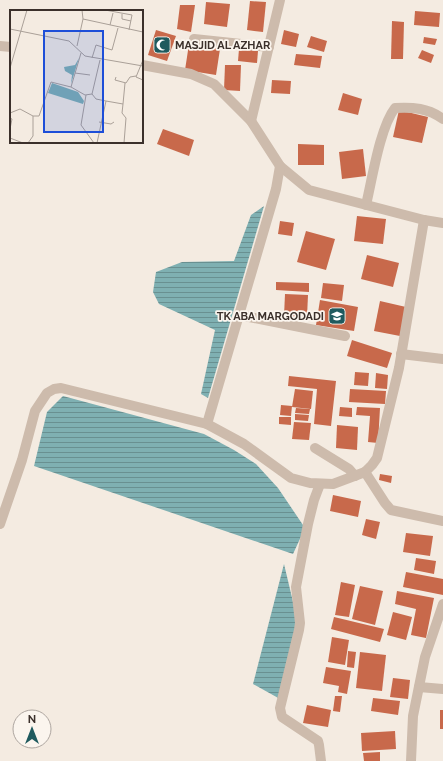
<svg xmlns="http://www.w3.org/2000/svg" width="443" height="761" font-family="Raleway,sans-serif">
  <defs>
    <pattern id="water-rules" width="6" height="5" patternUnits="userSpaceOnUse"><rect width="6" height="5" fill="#7fb0b2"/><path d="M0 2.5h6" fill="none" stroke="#699091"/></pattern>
  </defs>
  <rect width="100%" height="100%" fill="#f4ebe1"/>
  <g fill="url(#water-rules)">
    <path d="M264 206 208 398 201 394 215 330 159 304 153 292 156 272 182 262 234 261 251 215Z"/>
    <path d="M63 396 204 434 234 450 256 464 278 488 305 528 293 554 34 466 47 412Z"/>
    <path d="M284 564 299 627 280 699 253 684Z"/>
  </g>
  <g fill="#c8694b">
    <path d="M250 1 266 2 263 32 247 30Z"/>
    <path d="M206 2 230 4 227 27 204 24Z"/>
    <path d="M180 5H195L191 32 177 29Z"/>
    <path d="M415 11 440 13 439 27 414 25Z"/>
    <path d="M392 21 404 22 403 59H391Z"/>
    <path d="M156 30 176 36 167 61 148 55Z"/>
    <path d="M284 30 299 34 296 47 281 44Z"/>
    <path d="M311 36 327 41 324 52 307 47Z"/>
    <path d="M424 37 437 39 435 45 423 43Z"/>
    <path d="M189 44 220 49 216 75 185 70Z"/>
    <path d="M239 49 258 51 257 63 238 61Z"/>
    <path d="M422 50 434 55 431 63 418 58Z"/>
    <path d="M296 54 322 56 320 68 294 65Z"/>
    <path d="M225 65H241L240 91 224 90Z"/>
    <path d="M272 80 291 81 290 94 271 93Z"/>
    <path d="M343 93 362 99 358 115 338 110Z"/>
    <path d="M399 110 428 117 422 143 393 137Z"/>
    <path d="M163 129 194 140 189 156 157 144Z"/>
    <path d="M298 144 324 145V165H298Z"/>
    <path d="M363 149 366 176 342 179 339 152Z"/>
    <path d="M357 216 386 219 383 244 354 241Z"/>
    <path d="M280 221 294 223 292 236 278 234Z"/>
    <path d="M306 231 335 239 326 270 297 262Z"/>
    <path d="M367 255 399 263 393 287 361 279Z"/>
    <path d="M276 282 309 283V292L276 290Z"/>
    <path d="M323 283 344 285 342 301 321 298Z"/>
    <path d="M285 294 308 295 307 317 284 316Z"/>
    <path d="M320 300 358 307 354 331 316 325Z"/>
    <path d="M380 301 406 307 400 336 374 331Z"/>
    <path d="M352 340 392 353 387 368 347 356Z"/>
    <path d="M355 372 369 373 368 386 354 385Z"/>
    <path d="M376 373 388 375 387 389 375 388Z"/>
    <path d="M289 376 336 381 331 426 314 424 317 389 288 386Z"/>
    <path d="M295 389 313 391 311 409 292 407Z"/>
    <path d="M350 389 386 391 385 404 349 402Z"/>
    <path d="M281 405 292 406 291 416 280 415Z"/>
    <path d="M340 407 352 408V417L339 416Z"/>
    <path d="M357 407 380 408 378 443 368 442 370 416 356 415Z"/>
    <path d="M296 408 310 409 309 414 295 413Z"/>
    <path d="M295 414 309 415 308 421 295 420Z"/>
    <path d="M279 417H291V425L279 424Z"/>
    <path d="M294 422 311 423 309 440 292 439Z"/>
    <path d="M337 425 358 427 357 450 336 448Z"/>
    <path d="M380 474 392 476 391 483 379 480Z"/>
    <path d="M333 495 361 501 358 517 330 511Z"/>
    <path d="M366 519 380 522 376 539 362 535Z"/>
    <path d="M406 533 433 536 430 556 403 552Z"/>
    <path d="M416 558 436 561 434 574 414 570Z"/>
    <path d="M406 572 443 579V595L403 587Z"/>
    <path d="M341 582 355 585 349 617 335 615Z"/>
    <path d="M360 586 383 591 375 625 352 619Z"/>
    <path d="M397 591 434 598 426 638 411 635 416 609 395 604Z"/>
    <path d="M393 612 412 617 406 640 387 635Z"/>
    <path d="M334 617 384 629 380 642 331 629Z"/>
    <path d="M332 637 349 640 345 665 328 662Z"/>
    <path d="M348 651 356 652 354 668 347 667Z"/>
    <path d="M360 652 386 655 382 691 356 688Z"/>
    <path d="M326 667 351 671 347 694 338 692 339 686 323 683Z"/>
    <path d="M393 678 410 680 408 699 390 697Z"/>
    <path d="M335 696H342L340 712 333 711Z"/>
    <path d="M373 698 400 701 398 715 371 711Z"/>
    <path d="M307 705 331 710 328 727 303 723Z"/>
    <rect x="440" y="710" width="3" height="19"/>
    <path d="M395 731 396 749 362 751 361 733Z"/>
    <path d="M380 752V761H364L363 753Z"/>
  </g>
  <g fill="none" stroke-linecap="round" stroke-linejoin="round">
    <g stroke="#cdbbac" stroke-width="10">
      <path d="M194 39 269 47"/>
      <path d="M0 46 11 47"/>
      <path d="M142 65 191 74 214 84 251 121 280 166 309 190 424 220 443 223"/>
      <path d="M251 121 280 0"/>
      <path d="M366 205C372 180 380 127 395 108 413 107 428 108 443 119"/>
      <path d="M424 220 399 368 377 458 372 465 365 472 385 503 391 510 443 521"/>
      <path d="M239 315 345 336"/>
      <path d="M401 354 443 359"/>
      <path d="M207 424 276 189 280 166"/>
      <path d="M315 448 349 469 355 476"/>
      <path d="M320 484 314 500 308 524 296 587 300 623 299 630 280 708 282 717 318 741 319 745 321 761"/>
      <path d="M0 524 22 460 35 411 47 393 54 389 61 388 207 424 244 444 291 478 310 483 333 484 365 472"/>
      <path d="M419 687 443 689"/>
      <path d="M411 761 413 716 425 657 443 604"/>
    </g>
  </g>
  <defs>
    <g id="mosque-square" transform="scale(0.9)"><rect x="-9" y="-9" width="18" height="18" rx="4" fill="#1f5a5e" stroke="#fbf5ee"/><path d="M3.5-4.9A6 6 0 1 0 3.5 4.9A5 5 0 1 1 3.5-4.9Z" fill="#fff"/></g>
    <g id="school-square" transform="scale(0.9)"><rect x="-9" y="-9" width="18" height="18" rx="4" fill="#1f5a5e" stroke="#fbf5ee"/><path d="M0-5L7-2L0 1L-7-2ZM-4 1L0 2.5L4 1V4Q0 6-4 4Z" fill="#fff"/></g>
  </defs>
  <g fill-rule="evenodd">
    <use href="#mosque-square" x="162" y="45"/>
    <use href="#school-square" x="337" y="316"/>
  </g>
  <g text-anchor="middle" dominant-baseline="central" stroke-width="3.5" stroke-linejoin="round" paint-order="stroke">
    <g font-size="11" font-weight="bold" fill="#3b302b" stroke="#fbf5ee" text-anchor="start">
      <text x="175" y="45">MASJID AL AZHAR</text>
      <text x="324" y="316" text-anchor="end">TK ABA MARGODADI</text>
    </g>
  </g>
  <g transform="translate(10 10)">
    <rect width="133" height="133" fill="#f4ebe1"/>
    <path d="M69 48 61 74 62 65 55 61 54 57 65 55ZM42 73 68 82 74 91 73 94 38 83Z" fill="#7fb0b2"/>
    <path fill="none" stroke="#aaa098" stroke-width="1" d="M95 0 122 5 119 20M112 4V9L121 11M73 9 133 22M100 15 103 3M0 19 59 31 75 46 133 56M67 36 73 9 72 0M82 48 86 35 102 40 108 18M133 50 126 67 133 70M0 58 17 0M65 63 80 65M106 67 105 70 116 73 120 67 126 66M61 77 71 43M76 85 71 115 84 133M96 91 113 94 112 103 116 108 114 133M113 94 115 73M0 103 10 99 23 106H29L41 72 61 77 75 85 82 84M0 108 2 109 0 119M89 112 101 114 104 112M0 128 13 133M18 133 23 126V106M87 133 96 91 86 89 82 84 90 50"/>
    <path fill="#1d4ed8" fill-opacity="0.15" stroke="#1d4ed8" stroke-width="2" d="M34 21H93V122H34Z"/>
    <rect width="133" height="133" fill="none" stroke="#3b302b" stroke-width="2"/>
  </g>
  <g transform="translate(32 729)"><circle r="19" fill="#fbf5ee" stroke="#aea6a0"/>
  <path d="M0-3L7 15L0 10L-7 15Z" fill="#1f5a5e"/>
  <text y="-6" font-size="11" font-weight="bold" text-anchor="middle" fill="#3b302b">N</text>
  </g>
</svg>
